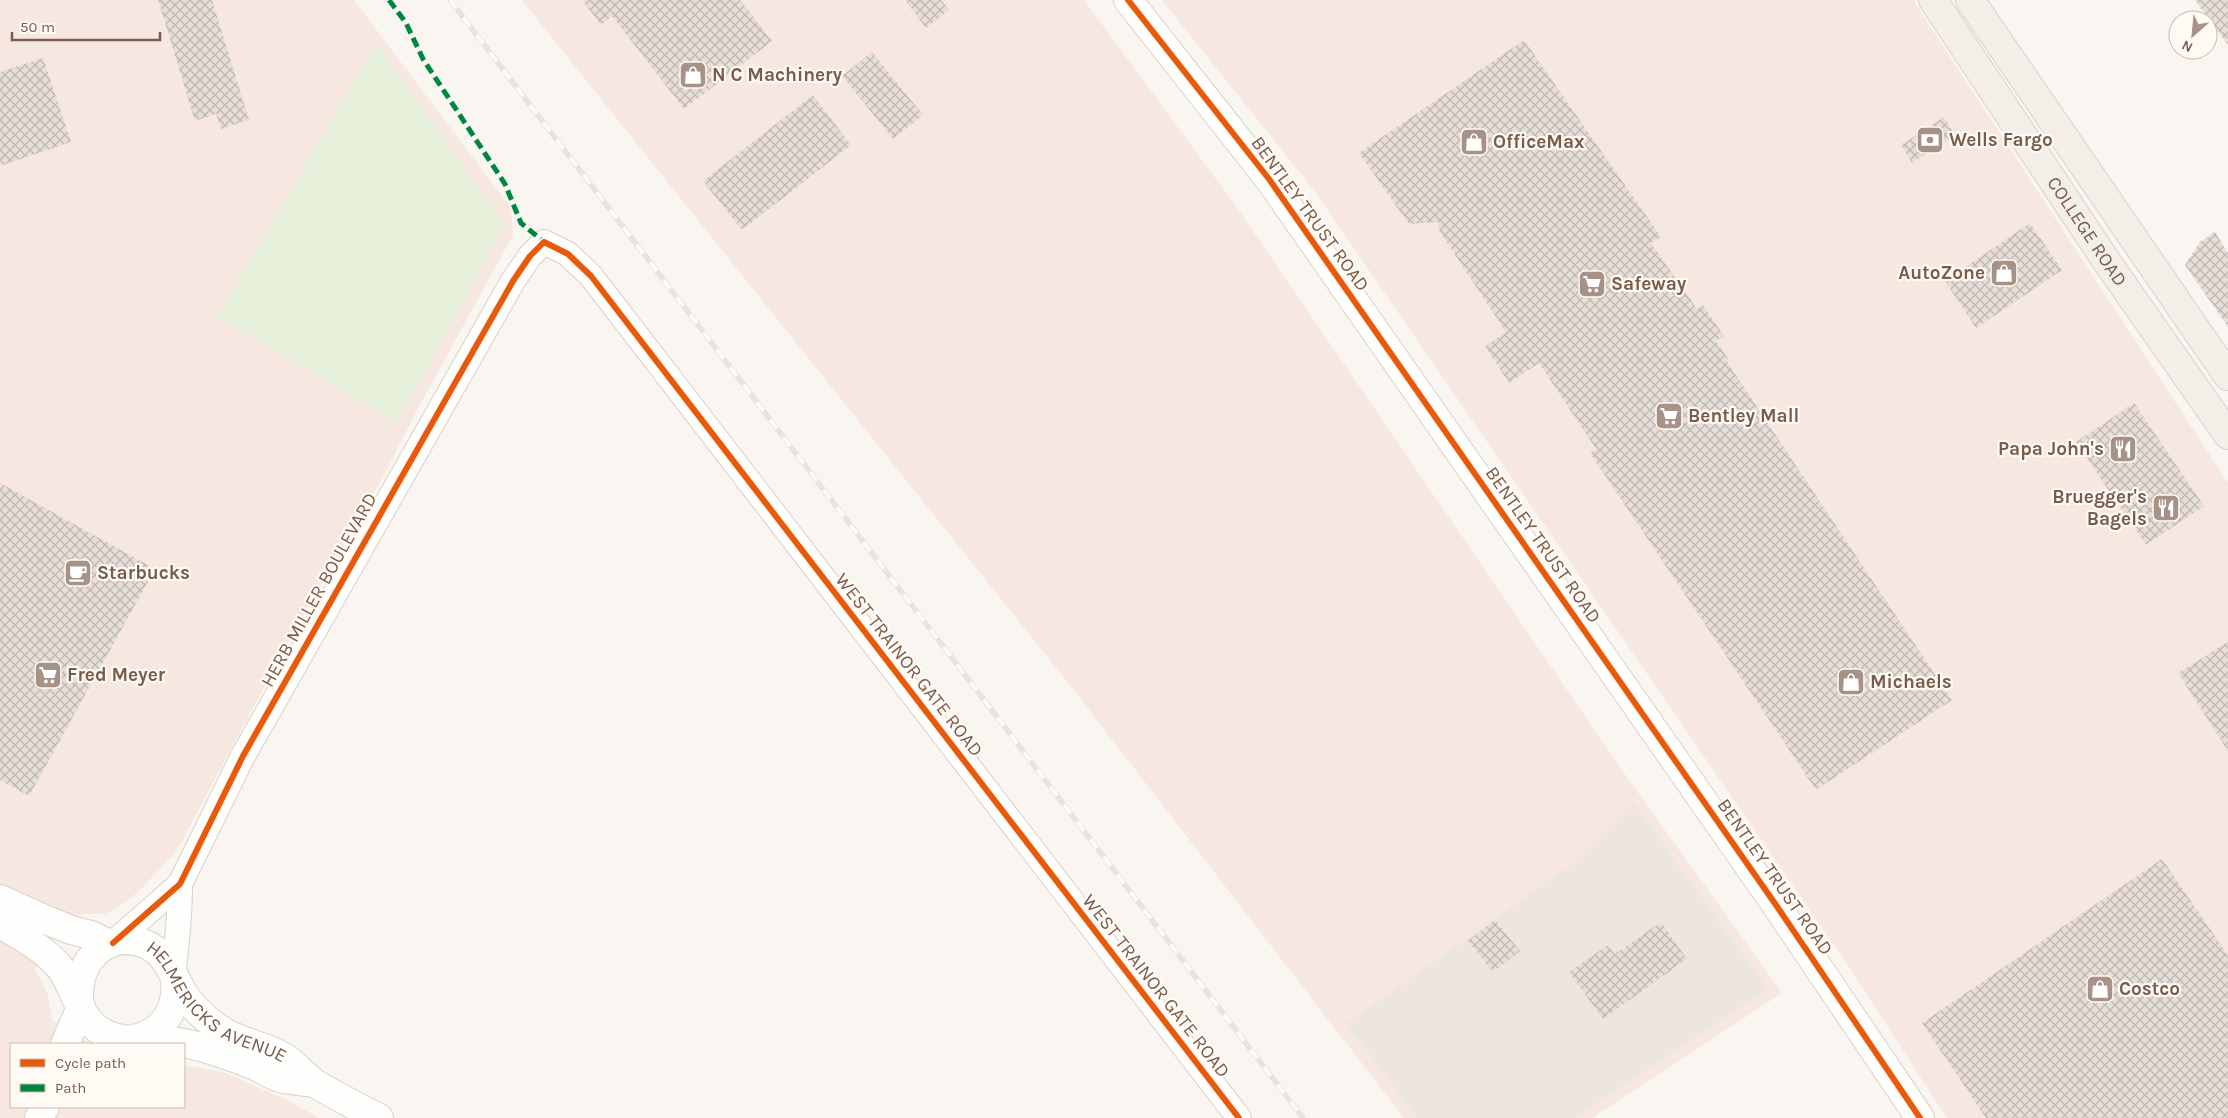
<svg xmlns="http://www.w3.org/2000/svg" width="2228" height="1118" font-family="Karla,sans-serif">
  <defs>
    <pattern id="building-cross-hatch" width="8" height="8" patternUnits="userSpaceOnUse" patternTransform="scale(1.25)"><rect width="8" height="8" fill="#e6ded7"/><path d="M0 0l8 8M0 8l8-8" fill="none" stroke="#bfb7b1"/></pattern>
  </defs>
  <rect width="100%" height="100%" fill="#f9f5f0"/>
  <g fill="#f6e8e1">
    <path d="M0 0H354L511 208 513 235 415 414 384 475 290 639 176 852 137 893 116 909 104 914H81L60 925 35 969 47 992 52 1020 90 1044H11V1107H184V1065L225 1073 287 1100 319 1118H0Z"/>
    <path d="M522 0H1084L1233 202 1619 766 1782 993 1592 1118H1404L1073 689Z"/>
    <path d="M1162 0H1913L2228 483V1118H1947L1847 964 1313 189Z"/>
  </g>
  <path fill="#ede5e0" d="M1633 802 1768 989 1575 1118H1417L1346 1024 1569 866Z"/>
  <path fill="#e7f0db" d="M377 42 504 226 397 422 217 317Z"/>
  <g fill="url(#building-cross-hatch)">
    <path d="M158 0H212L249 120 221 129 216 114 195 121Z"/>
    <path d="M582 0H740L772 41 684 109 612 16 601 25Z"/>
    <path d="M905 0H941L949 10 926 28Z"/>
    <path d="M2195 0H2228V45Z"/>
    <path d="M1524 40 1661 237 1651 243 1697 309 1703 305 1724 336 1716 341 1729 360 1727 362 1952 700 1816 790 1590 453 1596 449 1539 363 1509 383 1485 346 1506 332 1440 232 1438 222 1409 224 1359 153Z"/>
    <path d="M872 52 923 115 893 139 842 76Z"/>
    <path d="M43 58 71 142 0 166V72Z"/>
    <path d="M813 95 851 145 742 230 703 181Z"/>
    <path d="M1944 117 1955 135 1912 163 1901 145Z"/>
    <path d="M2030 223 2062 270 1976 328 1945 281Z"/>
    <path d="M2215 232 2228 253V327L2185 265 2200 242Z"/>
    <path d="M2134 403 2204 506 2146 545 2076 442Z"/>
    <path d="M0 483 155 569 29 796 0 780Z"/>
    <path d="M2228 642V751L2178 673Z"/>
    <path d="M2162 859 2228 955V1118H1986L1922 1023Z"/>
    <path d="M1495 920 1520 951 1493 972 1468 941Z"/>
    <path d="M1661 922 1687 959 1603 1019 1569 972 1608 945 1615 954Z"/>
  </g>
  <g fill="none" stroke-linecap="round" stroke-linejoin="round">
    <g stroke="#d7d1cb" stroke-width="26">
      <g id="street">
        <path d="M113 943 180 884 243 756 513 281 530 256 544 242 568 254 591 276 1239 1118"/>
        <path d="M173 974C177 944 180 915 180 884"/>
      </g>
    </g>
    <g stroke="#d9d2cb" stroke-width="30">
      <g id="secondary">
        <path d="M1128 0 1269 179 1776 905 1920 1118"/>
        <path d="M0 899 44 919 71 930 91 935 109 944"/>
        <path d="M0 924C18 934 49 952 61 969 74 987 78 1013 95 1027 118 1047 156 1038 184 1043 207 1048 231 1056 253 1065 263 1069 273 1077 284 1079 294 1081 304 1081 314 1083"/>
        <path id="s1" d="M80 1005C73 966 104 928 145 944 168 953 173 978 186 997 194 1008 207 1020 218 1028 237 1042 264 1045 284 1057 296 1064 304 1076 316 1084 336 1096 358 1107 379 1118"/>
        <path d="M134 1039C164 1032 178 1009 175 979"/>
        <path d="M65 1044 81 1007"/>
        <path d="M39 1118 45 1107"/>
      </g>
    </g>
    <g stroke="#dad1cc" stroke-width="30">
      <g id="primary">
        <path id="s2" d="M1933 0 2109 265 2228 435"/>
        <path d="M1970 0 2228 376"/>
      </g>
    </g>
    <use href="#street" stroke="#fefefd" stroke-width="24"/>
    <use href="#secondary" stroke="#fefefd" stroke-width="28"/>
    <use href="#primary" stroke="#f3eee8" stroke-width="28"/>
    <g stroke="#e6e3e7" stroke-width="5.5">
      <path id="rail" d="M450 0 1303 1118"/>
    </g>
    <use href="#rail" stroke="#fffaf3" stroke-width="4" stroke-dasharray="11" stroke-linecap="butt"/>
    <path stroke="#00873e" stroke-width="5" stroke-dasharray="10 5" stroke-linecap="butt" d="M389 0 406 23 423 59 505 184 521 223 544 242"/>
    <g stroke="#fffaf3" stroke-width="9">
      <g id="cycleway">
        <path d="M1128 0 1269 179 1776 905 1920 1118"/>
        <path d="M113 943 180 884 243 756 513 281 530 256 544 242 568 254 591 276 1239 1118"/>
      </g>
    </g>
    <use href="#cycleway" stroke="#e8590c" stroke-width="6"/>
  </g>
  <defs>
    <g id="shop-square" transform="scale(1.4375)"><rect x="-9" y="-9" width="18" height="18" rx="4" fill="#a69286" stroke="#fffaf3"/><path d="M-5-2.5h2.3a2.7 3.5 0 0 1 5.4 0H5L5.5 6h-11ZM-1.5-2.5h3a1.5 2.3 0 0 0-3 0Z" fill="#fff"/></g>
    <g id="bank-square" transform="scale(1.4375)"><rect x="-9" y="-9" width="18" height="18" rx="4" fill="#a69286" stroke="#fffaf3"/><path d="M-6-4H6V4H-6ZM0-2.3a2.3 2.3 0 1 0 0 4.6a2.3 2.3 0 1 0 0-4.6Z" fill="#fff"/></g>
    <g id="supermarket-square" transform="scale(1.4375)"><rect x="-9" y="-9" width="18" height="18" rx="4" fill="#a69286" stroke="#fffaf3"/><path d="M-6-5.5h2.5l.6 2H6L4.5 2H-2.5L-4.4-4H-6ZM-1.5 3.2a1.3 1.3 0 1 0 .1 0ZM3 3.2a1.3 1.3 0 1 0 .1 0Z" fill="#fff"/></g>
    <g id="restaurant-square" transform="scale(1.4375)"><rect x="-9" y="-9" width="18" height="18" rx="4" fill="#a69286" stroke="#fffaf3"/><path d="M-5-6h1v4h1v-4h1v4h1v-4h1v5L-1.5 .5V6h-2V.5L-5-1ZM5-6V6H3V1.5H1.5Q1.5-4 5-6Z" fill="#fff"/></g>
    <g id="cafe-square" transform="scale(1.4375)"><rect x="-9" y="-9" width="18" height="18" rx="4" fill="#a69286" stroke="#fffaf3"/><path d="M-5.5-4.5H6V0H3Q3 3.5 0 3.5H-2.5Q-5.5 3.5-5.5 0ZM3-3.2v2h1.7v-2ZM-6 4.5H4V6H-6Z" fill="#fff"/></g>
  </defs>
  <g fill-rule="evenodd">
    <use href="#shop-square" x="693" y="75"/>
    <use href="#bank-square" x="1930" y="140"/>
    <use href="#shop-square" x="1474" y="142"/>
    <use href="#shop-square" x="2004" y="273"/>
    <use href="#supermarket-square" x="1592" y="284"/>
    <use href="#supermarket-square" x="1669" y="416"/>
    <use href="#restaurant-square" x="2123" y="449"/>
    <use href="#restaurant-square" x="2166" y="508"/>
    <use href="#cafe-square" x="78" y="573"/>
    <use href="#supermarket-square" x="48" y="675"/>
    <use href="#shop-square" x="1851" y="682"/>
    <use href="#shop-square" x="2100" y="989"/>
  </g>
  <g text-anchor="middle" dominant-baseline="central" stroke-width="4.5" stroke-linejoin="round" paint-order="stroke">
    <g font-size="19" font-weight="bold" fill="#7a5c4d" stroke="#fffaf3" text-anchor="start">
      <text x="712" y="75">N C Machinery</text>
      <text x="1949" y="140">Wells Fargo</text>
      <text x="1493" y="142">OfficeMax</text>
      <text x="1985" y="273" text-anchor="end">AutoZone</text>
      <text x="1611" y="284">Safeway</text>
      <text x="1688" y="416">Bentley Mall</text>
      <text x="2104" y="449" text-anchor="end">Papa John's</text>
      <text x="2147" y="497" text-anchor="end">Bruegger's<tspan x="2147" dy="22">Bagels</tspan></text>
      <text x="97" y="573">Starbucks</text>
      <text x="67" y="675">Fred Meyer</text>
      <text x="1870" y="682">Michaels</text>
      <text x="2119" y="989">Costco</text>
    </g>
    <g font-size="19" fill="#7a5c4d" stroke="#fffaf3">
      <text transform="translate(1310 214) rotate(54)">BENTLEY TRUST ROAD</text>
      <text stroke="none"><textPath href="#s2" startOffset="278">COLLEGE ROAD</textPath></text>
      <text transform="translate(1543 545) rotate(55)">BENTLEY TRUST ROAD</text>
      <text transform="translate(319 590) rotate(-61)">HERB MILLER BOULEVARD</text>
      <text transform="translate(909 665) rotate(52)">WEST TRAINOR GATE ROAD</text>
      <text transform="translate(1775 877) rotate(55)">BENTLEY TRUST ROAD</text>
      <text transform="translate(1156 986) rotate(52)">WEST TRAINOR GATE ROAD</text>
      <text stroke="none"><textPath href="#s1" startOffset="205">HELMERICKS AVENUE</textPath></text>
    </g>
  </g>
  <rect x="10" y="1043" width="175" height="65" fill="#fffaf3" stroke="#cabbb1"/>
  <rect x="20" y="1059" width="25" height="8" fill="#e8590c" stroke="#cabbb1"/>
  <text x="55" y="1068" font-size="15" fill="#7a5c4d">Cycle path</text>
  <rect x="20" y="1084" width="25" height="8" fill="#00873e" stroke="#cabbb1"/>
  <text x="55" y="1093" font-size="15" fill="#7a5c4d">Path</text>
  <g transform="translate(2193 35) rotate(207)"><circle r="24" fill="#fffaf3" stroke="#cabbb1"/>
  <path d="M0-4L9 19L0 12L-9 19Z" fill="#a69286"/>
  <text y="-8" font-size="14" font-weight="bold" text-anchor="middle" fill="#7a5c4d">N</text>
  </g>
  <path d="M12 32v8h148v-8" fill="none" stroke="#7a5c4d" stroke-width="2.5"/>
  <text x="20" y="32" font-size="15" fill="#7a5c4d" stroke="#fffaf3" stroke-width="4" paint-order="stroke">50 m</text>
</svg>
